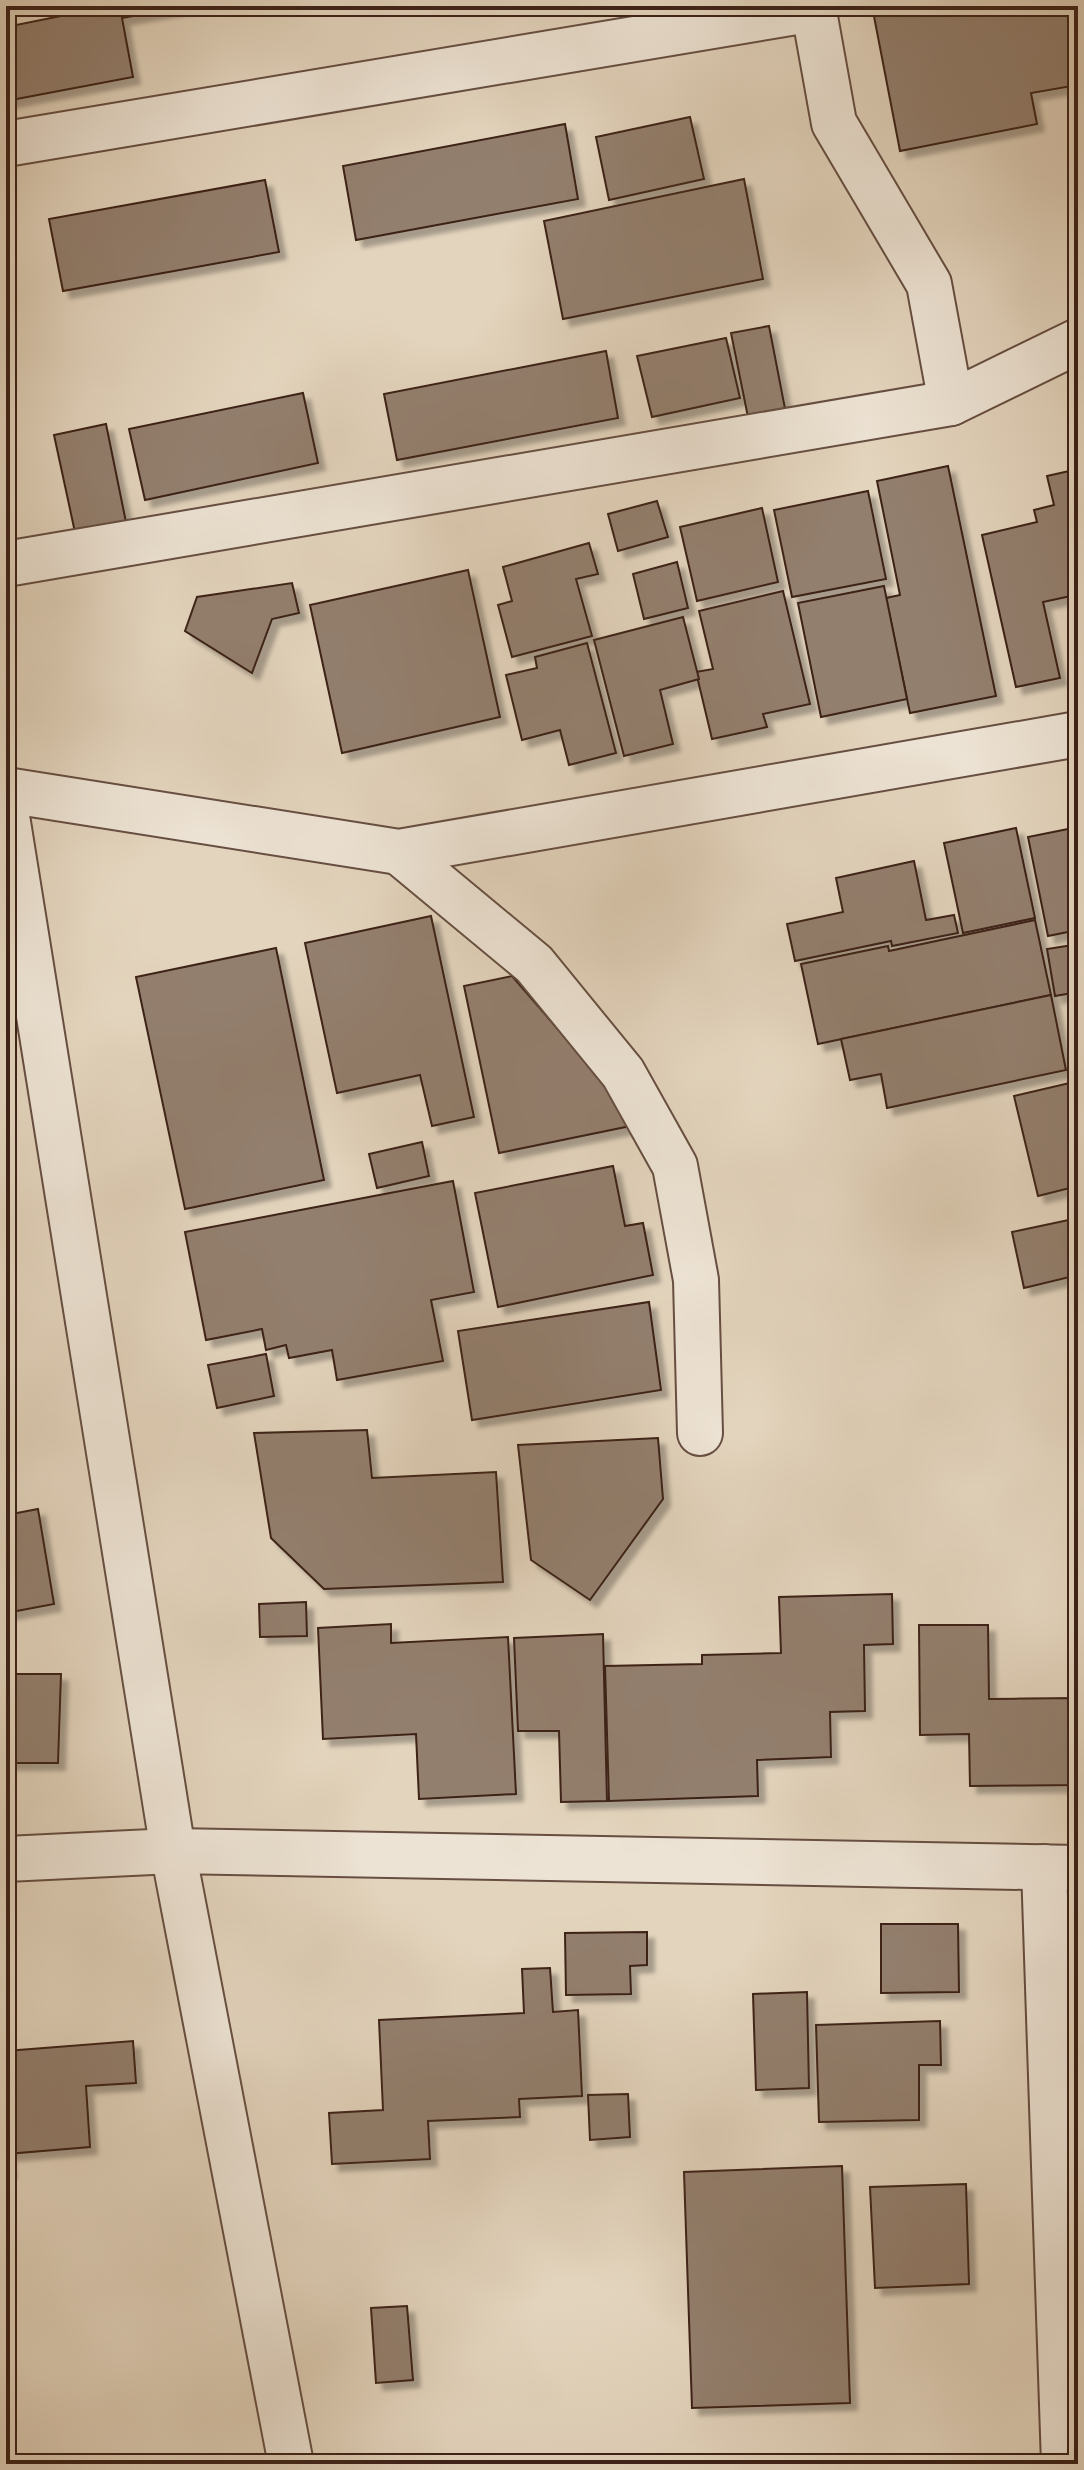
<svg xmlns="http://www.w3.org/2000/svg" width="1084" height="2470" font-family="'EB Garamond',serif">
  <defs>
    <filter id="shadow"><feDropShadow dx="7" dy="7" stdDeviation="2" flood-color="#0004"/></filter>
  </defs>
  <rect width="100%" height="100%" fill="#e3d4bd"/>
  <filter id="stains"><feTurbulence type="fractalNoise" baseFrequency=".0025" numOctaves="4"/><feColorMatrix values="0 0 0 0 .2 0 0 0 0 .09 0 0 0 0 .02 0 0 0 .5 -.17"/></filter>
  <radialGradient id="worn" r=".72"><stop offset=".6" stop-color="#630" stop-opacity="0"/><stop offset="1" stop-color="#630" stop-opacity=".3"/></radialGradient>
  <g fill="#937f6e" stroke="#3c2218" stroke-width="2" filter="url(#shadow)">
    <path d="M65 6H188L122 18 133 77 6 101V27L66 15Z"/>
    <path d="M872 6H1066L1078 67V85L1031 93 1037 124 900 151Z"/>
    <path d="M1066 6H1078V67Z"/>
    <path d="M690 117 704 179 609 200 596 137Z"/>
    <path d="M565 124 578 199 356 240 343 166Z"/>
    <path d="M744 179 763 279 563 319 544 221Z"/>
    <path d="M265 180 279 252 63 291 49 219Z"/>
    <path d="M769 326 787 419 750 427 731 333Z"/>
    <path d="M726 338 740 398 652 417 637 356Z"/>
    <path d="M606 351 618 418 397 460 384 394Z"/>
    <path d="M303 393 318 463 145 500 129 429Z"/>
    <path d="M106 424 127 527 76 537 54 435Z"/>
    <path d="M948 466 996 696 910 713 886 598 900 595 877 481Z"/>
    <path d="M1078 469V586L1069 588 1071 596 1043 602 1060 678 1016 687 982 535 1037 522 1034 510 1054 505 1047 476Z"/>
    <path d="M868 491 886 579 792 597 774 510Z"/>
    <path d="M657 501 668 537 618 551 608 514Z"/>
    <path d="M762 508 778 582 697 601 680 527Z"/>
    <path d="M589 543 598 574 576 579 592 636 512 657 498 605 512 601 503 567Z"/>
    <path d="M677 562 688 608 644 619 633 574Z"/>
    <path d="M468 570 500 717 342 753 310 605Z"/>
    <path d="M292 583 299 613 272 619 252 673 185 631 197 597Z"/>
    <path d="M884 586 907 699 821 717 798 603Z"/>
    <path d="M783 591 810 704 763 714 767 727 712 739 696 672 713 669 699 611Z"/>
    <path d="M683 617 699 679 660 690 673 744 624 756 594 640Z"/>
    <path d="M587 643 616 753 569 765 560 730 522 740 506 675 537 668 535 657Z"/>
    <path d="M1078 827V930L1048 936 1028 837Z"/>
    <path d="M1016 828 1035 918 963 933 944 843Z"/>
    <path d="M914 861 926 920 954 915 958 933 892 946 891 941 795 961 787 924 843 912 836 878Z"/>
    <path d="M431 916 474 1117 432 1126 420 1075 337 1093 305 943Z"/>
    <path d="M1035 920 1051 995 818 1044 801 964 888 946 889 951Z"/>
    <path d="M1073 945 1078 971V992L1055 996 1047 949Z"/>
    <path d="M276 948 324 1180 185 1209 136 977Z"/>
    <path d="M512 976 640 1124 499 1153 464 986Z"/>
    <path d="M1051 995 1066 1070 887 1108 881 1074 850 1080 841 1039Z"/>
    <path d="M1078 1081V1186L1038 1196 1014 1096Z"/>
    <path d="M422 1142 429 1176 377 1188 369 1154Z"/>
    <path d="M613 1166 625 1226 643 1223 653 1275 498 1307 475 1193Z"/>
    <path d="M453 1181 474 1292 431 1300 443 1361 337 1380 332 1350 289 1358 286 1345 266 1350 262 1329 206 1340 185 1232Z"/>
    <path d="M1078 1218V1275L1024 1288 1012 1232Z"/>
    <path d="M649 1302 661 1390 472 1420 458 1331Z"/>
    <path d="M266 1354 274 1396 217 1408 208 1365Z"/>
    <path d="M367 1430 372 1478 496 1472 503 1582 324 1589 271 1538 254 1433Z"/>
    <path d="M658 1438 663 1499 590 1600 531 1560 518 1445Z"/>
    <path d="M38 1509 54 1604 6 1613V1515Z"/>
    <path d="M892 1594 893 1644 864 1645 865 1711 830 1712 831 1757 757 1760 758 1796 609 1801 605 1666 702 1664V1655L781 1653 779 1597Z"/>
    <path d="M306 1602 307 1636 260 1637 259 1604Z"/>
    <path d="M391 1624V1643L508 1637 516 1794 419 1799 416 1734 323 1739 318 1628Z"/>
    <path d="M919 1625H988L989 1699 1078 1698V1785L970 1786 969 1734 920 1735Z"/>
    <path d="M603 1634 607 1801 561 1802 559 1731H518L514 1638Z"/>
    <path d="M6 1674H61L58 1763H6Z"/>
    <path d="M881 1924H958L959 1992 881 1993Z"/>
    <path d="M647 1932V1965L630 1966 631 1994 566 1995 565 1933Z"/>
    <path d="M550 1968 553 2012 578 2010 582 2096 519 2099 520 2117 428 2121 430 2159 332 2164 329 2113 383 2110 379 2020 524 2013 522 1969Z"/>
    <path d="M807 1992 809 2088 756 2090 753 1994Z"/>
    <path d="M940 2021 941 2065H919V2120L819 2122 816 2025Z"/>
    <path d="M133 2041 136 2083 86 2086 90 2147 7 2154 9 2171 6 2172V2051Z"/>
    <path d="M628 2094 630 2137 590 2140 588 2095Z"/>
    <path d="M842 2166 850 2403 692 2408 684 2172Z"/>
    <path d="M966 2184 969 2284 875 2288 870 2187Z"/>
    <path d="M407 2306 413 2380 376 2383 371 2308Z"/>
  </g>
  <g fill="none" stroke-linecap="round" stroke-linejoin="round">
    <g stroke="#664e41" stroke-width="48">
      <g id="street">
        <path d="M813 6 834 123 929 284 951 403 1078 341"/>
        <path d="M6 144 814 9"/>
        <path d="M6 564 951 403"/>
        <path d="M6 790 399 852 1078 734"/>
        <path d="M6 810 173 1851 291 2464"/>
        <path d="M399 852 534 964 623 1073 675 1166 696 1280 700 1433"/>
        <path d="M6 1859 173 1851 1078 1868"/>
        <path d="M1044 1867 1064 2464"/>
      </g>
    </g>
    <use href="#street" stroke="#ede3d4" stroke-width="44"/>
  </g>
  <rect width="1084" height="2470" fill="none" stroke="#e3d4bd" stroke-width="32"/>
  <rect x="8" y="8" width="1068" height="2454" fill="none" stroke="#3c2218" stroke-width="4"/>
  <rect x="16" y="16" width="1052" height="2438" fill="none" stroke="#3c2218" stroke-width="2"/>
  <rect width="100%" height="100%" filter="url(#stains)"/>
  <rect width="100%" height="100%" fill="url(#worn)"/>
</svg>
